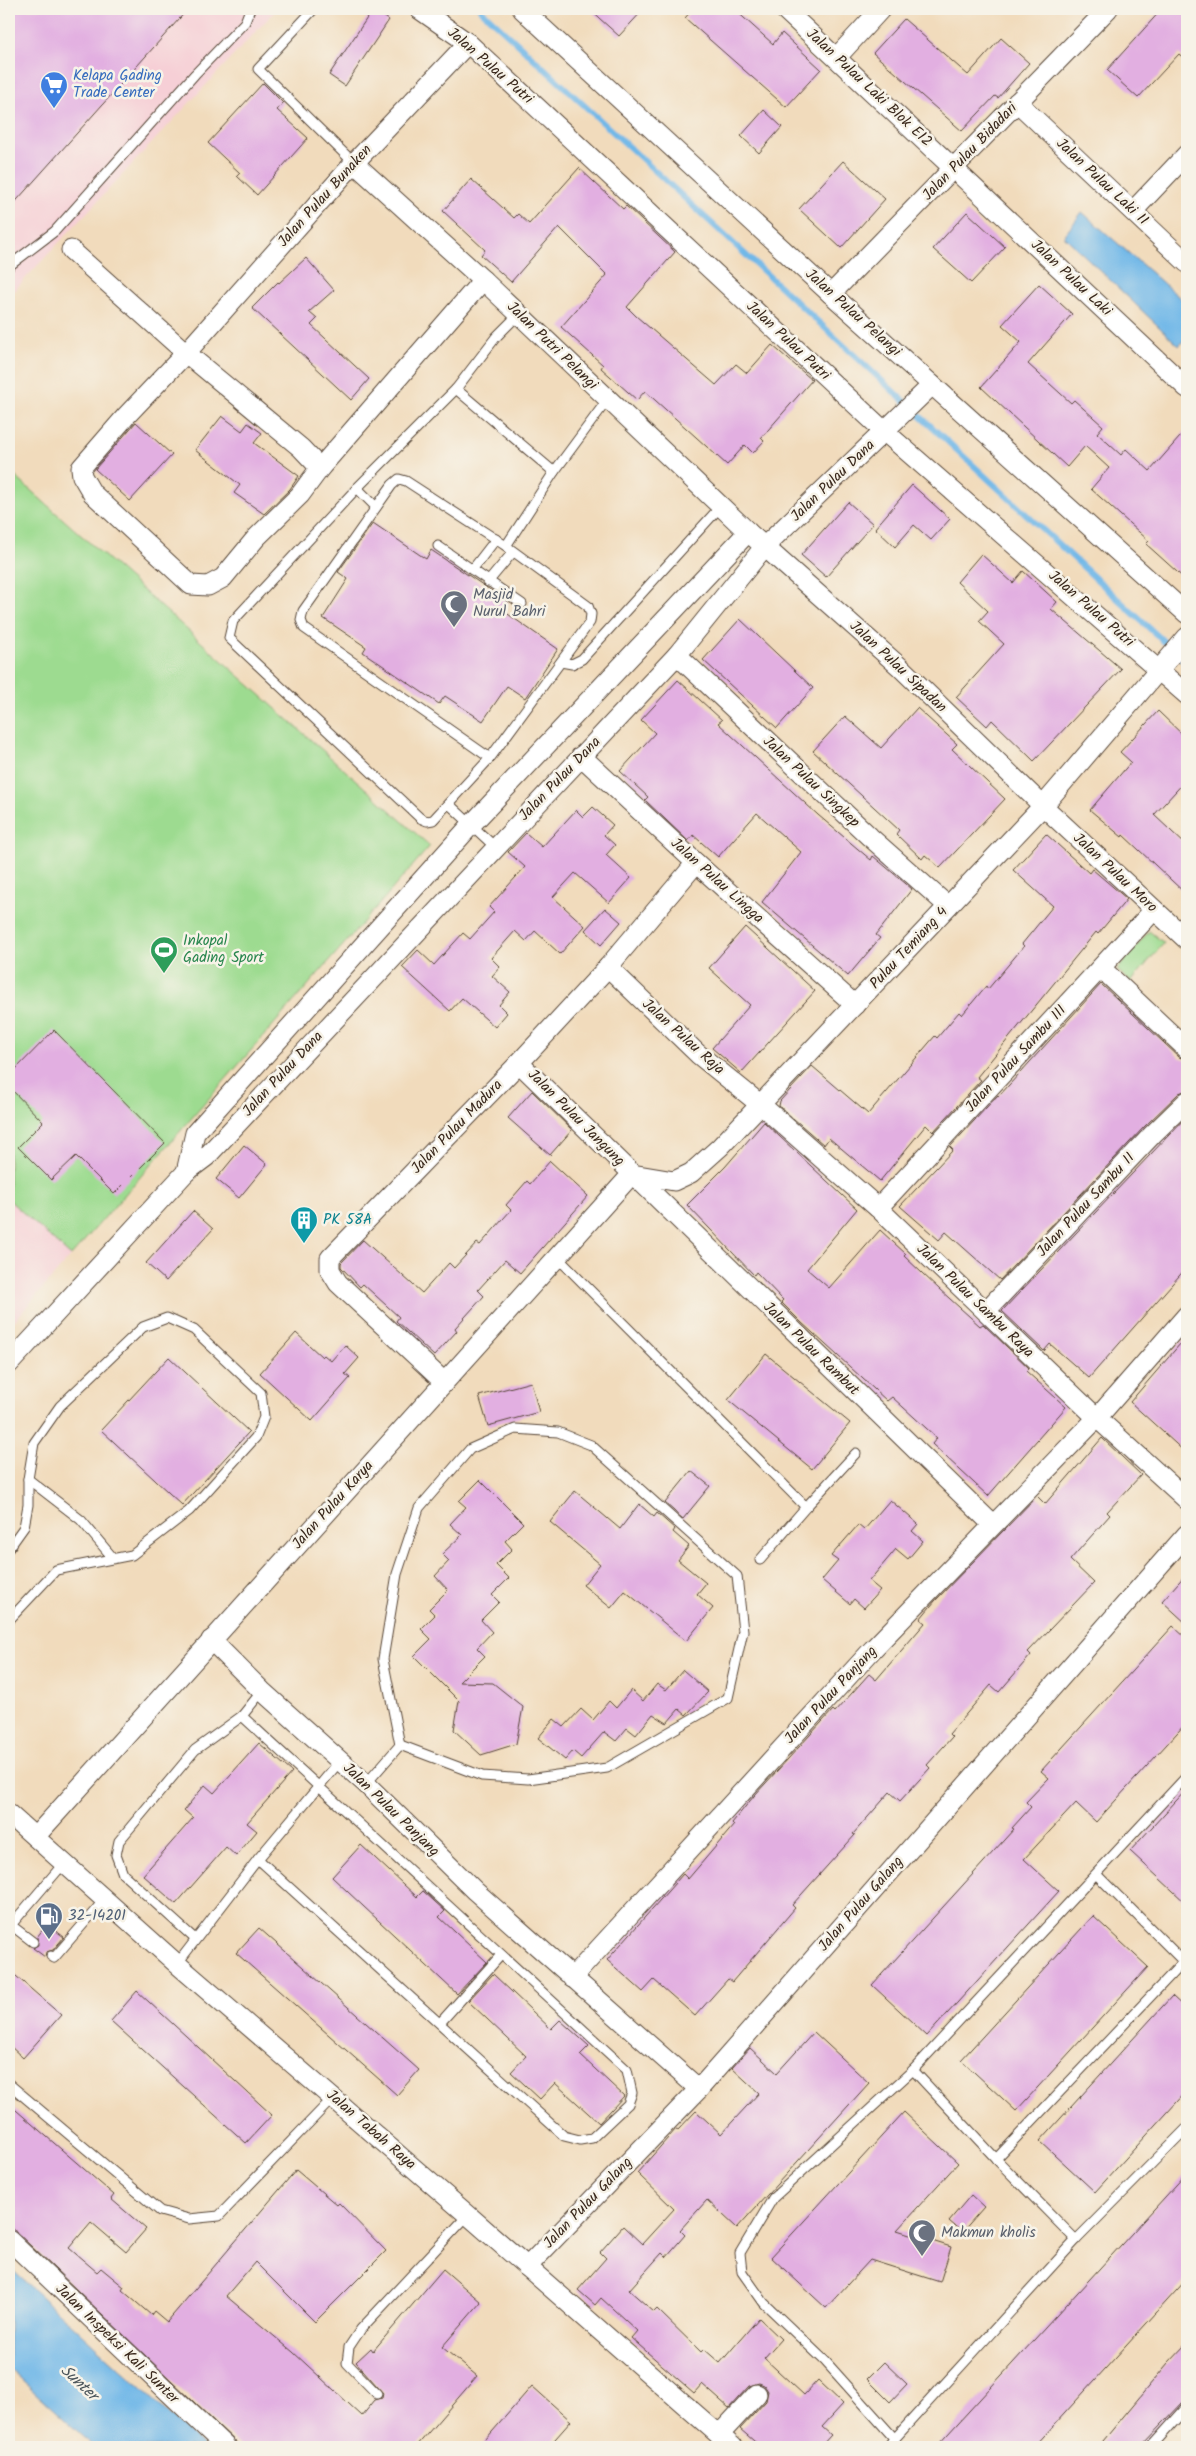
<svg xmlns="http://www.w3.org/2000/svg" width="1196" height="2456" font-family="Kalam,sans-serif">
  <rect width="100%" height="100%" fill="#f7f3e8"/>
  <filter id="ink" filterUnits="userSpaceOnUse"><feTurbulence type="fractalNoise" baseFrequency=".02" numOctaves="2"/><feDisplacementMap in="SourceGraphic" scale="10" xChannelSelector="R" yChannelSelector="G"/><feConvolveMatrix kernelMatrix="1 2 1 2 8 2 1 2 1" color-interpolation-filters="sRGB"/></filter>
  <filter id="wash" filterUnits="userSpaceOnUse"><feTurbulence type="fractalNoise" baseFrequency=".0096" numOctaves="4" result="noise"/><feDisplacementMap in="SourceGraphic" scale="20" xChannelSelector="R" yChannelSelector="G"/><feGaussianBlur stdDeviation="1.12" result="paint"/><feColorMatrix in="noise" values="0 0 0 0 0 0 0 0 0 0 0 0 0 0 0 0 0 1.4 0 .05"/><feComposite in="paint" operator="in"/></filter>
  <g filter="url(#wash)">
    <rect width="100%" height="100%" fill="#f1dbbc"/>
    <g fill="#f6cfd6">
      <path d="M9 9H277L9 296Z"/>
      <path d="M9 1200 71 1256 9 1327Z"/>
    </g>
    <g fill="#9ddb90" stroke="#6c8257">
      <path d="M9 471 430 846 71 1256 9 1200Z"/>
      <path d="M1149 931 1164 943 1131 982 1117 970Z"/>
    </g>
    <g fill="#71b8e8" stroke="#567183">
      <path d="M1082 212 1187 304V336L1179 346 1064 236Z"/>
      <path d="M9 2267 205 2447H95L9 2369Z"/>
    </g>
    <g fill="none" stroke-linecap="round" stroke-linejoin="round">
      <path stroke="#71b8e8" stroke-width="6" d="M480 9 1187 663"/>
    </g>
    <g id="blocks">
      <g fill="#e2afe1">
        <path d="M9 9H188L9 209Z"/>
        <path d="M373 9 389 20 345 86 329 75Z"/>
        <path d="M589 9H644L619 36Z"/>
        <path d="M693 9H734L773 44 782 33 821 69 786 107 685 18Z"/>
        <path d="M1162 9H1187V61L1179 54 1138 98 1107 70Z"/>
        <path d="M904 19 968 75 1001 38 1029 63 998 98 995 96 962 131 873 53Z"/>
        <path d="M263 83 283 103 277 110 308 138 257 195 237 176 240 173 208 143Z"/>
        <path d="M764 110 782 127 759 153 741 136Z"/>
        <path d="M843 161 885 199 841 248 799 209Z"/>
        <path d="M579 168 623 209 626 206 675 252 627 307 636 316 716 385 736 364 747 373 772 345 812 380 761 438 764 441 753 453 745 445 727 465 645 391 637 400 601 368 603 365 561 327 607 275 559 227 511 282 481 255 485 250 443 211 471 179 514 218 518 214 529 224Z"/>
        <path d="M967 212 1005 247 971 283 933 249Z"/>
        <path d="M306 258 334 290 309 312 317 319 311 325 369 379 351 400 252 308 278 282 279 283Z"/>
        <path d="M1039 284 1072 314 1028 364 1071 403 1074 400 1103 426 1097 433 1121 455 1126 449 1150 471 1187 429V581L1146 544 1149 541 1091 489 1109 468 1085 446 1067 467 981 387 1021 342 1002 325Z"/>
        <path d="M222 416 242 431 248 423 262 433 254 443 299 476 290 489 264 514 234 493 240 485 195 450Z"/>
        <path d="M136 422 172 455 130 501 95 469Z"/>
        <path d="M912 485 950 519 931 540 914 525 895 547 875 528Z"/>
        <path d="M848 502 873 524 826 577 801 555Z"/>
        <path d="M373 523 426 559 431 550 508 602 502 610 558 649 525 698 507 686 483 721 445 696 439 704 363 652 366 647 323 618 348 579 338 572Z"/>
        <path d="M981 554 1013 583 1023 571 1057 602 1051 609 1121 669 1034 761 992 720 987 726 956 697 1004 644 979 621 988 611 957 582Z"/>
        <path d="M740 619 813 688 777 728 703 660Z"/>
        <path d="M678 680 722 720 718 723 818 815 871 860 873 856 912 889 876 935 880 938 848 976 762 902 801 852 757 813 718 857 693 835 688 841 645 800 648 797 620 771 655 733 641 720Z"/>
        <path d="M917 708 957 744 952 749 1005 799 940 868 925 855 922 859 896 834 899 830 813 751 845 716 881 748Z"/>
        <path d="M1158 711 1187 739V779L1154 815 1187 846V895L1123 835 1122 837 1090 810 1131 762 1120 752Z"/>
        <path d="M593 807 613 825 604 835 615 845 606 855 631 878 609 903 575 873 553 897 585 926 560 954 535 931 526 941 515 931 491 958 500 967 492 976 510 992 499 1005 507 1013 495 1027 462 998 450 1011 402 967 418 950 434 965 463 933 470 939 494 912 489 907 525 867 508 852 526 833 542 847 576 810 583 817Z"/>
        <path d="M1046 834 1089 873 1092 869 1127 899 1098 934 1096 932 977 1077 981 1080 933 1132 926 1125 880 1181 829 1138 824 1145 779 1106 780 1101 812 1066 868 1114 935 1036 937 1038 959 1012 962 1015 986 986 988 989 1024 946 1022 944 1053 906 1013 870Z"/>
        <path d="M605 908 621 922 601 945 585 930Z"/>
        <path d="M745 927 815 991 741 1073 712 1048 750 1005 709 968Z"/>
        <path d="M1101 984 1179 1057 1187 1060V1090L1179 1093 1145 1126 1000 1280 946 1232 939 1240 900 1206 953 1150 950 1147 998 1095 999 1096Z"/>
        <path d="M54 1030 165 1143 114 1194 76 1156 51 1180 18 1147 43 1122 9 1087V1076Z"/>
        <path d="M532 1091 572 1130 550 1155 508 1118Z"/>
        <path d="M1187 1116V1267L1089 1378 1050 1344 1044 1351 1002 1311Z"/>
        <path d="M764 1122 857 1209 807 1269 829 1288 880 1230 906 1254 904 1256 939 1289 980 1326 983 1324 1029 1368 1026 1371 1066 1407 988 1496 932 1444 937 1438 892 1397 887 1401 801 1322 781 1302 783 1300 756 1272 754 1275 687 1205 725 1167Z"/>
        <path d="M244 1145 267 1164 239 1198 216 1179Z"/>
        <path d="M550 1161 588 1196 520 1273 505 1260 478 1290 484 1296 455 1328 457 1331 434 1356 396 1321 399 1317 363 1284 360 1287 341 1267V1263L363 1240 422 1293 449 1263 454 1268 477 1243 480 1245 511 1210 506 1205 527 1181 530 1184Z"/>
        <path d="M193 1211 213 1229 166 1281 146 1263Z"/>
        <path d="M296 1333 322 1357 324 1355 331 1361 345 1345 359 1358 345 1374 350 1378 312 1421 260 1373Z"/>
        <path d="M1187 1336V1454L1130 1402Z"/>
        <path d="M766 1354 850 1423 812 1469 728 1400Z"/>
        <path d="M169 1357 249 1432 182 1505 101 1430Z"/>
        <path d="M531 1382 539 1412 488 1426 479 1396Z"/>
        <path d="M1102 1438 1141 1475 1107 1512 1110 1515 1070 1560 1094 1583 1028 1652 1031 1655 999 1692 991 1685 949 1734 952 1737 927 1765 930 1768 900 1801 890 1792 853 1834 855 1835 792 1905 795 1908 732 1982 728 1979 695 2016 654 1980 643 1992 607 1960 683 1874 688 1879 734 1825 732 1823 754 1796 833 1710 835 1712 869 1674 876 1680 925 1623 920 1619 935 1601 1037 1496 1045 1504Z"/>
        <path d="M691 1471 710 1486 683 1519 665 1503Z"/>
        <path d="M480 1480 523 1523 505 1541 512 1549 496 1565 509 1578 492 1595 499 1602 481 1620 492 1632 477 1648 485 1656 459 1682 493 1683 523 1707 516 1744 481 1755 454 1730 459 1701 414 1656 431 1639 421 1629 435 1615 429 1609 448 1590 435 1576 449 1561 442 1554 462 1535 450 1524 466 1507 459 1501Z"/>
        <path d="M575 1491 620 1529 639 1504 654 1517 657 1513 675 1529 673 1532 689 1546 678 1560 706 1583 697 1594 713 1608 686 1641 625 1591 611 1608 583 1585 600 1564 550 1522Z"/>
        <path d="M890 1500 918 1524 912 1531 923 1541 908 1559 896 1549 869 1581 880 1590 864 1608 854 1599 850 1604 822 1580 838 1561 831 1556 858 1525 864 1530Z"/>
        <path d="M1187 1573V1624L1162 1601Z"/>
        <path d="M1173 1626 1187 1639V1722L1096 1822 1076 1803 1024 1859 1059 1891 927 2036 872 1985 1014 1829 1012 1828 1031 1807 1026 1802 1049 1778 1041 1771Z"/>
        <path d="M683 1670 708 1692 686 1715 679 1709 667 1723 653 1714 636 1735 627 1728 616 1741 604 1732 581 1758 573 1751 565 1760 538 1738 554 1719 564 1727 581 1709 593 1720 609 1701 616 1708 631 1690 643 1701 657 1684 666 1690Z"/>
        <path d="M259 1743 292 1772 247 1823 257 1831 236 1856 226 1847 176 1904 143 1875 193 1818 184 1810 205 1785 214 1793Z"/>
        <path d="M1187 1789V1904L1130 1851Z"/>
        <path d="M361 1845 417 1897 423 1891 445 1911 439 1917 487 1962 457 1994 332 1877Z"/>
        <path d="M1093 1916 1148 1967 1016 2111 961 2060Z"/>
        <path d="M47 1924 64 1937 53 1950 46 1952 45 1957 33 1948 38 1945 37 1937Z"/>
        <path d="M259 1928 419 2070 397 2095 236 1953Z"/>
        <path d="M9 1970 61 2015 23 2058 9 2045Z"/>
        <path d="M493 1974 551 2029 560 2020 589 2046 580 2055 624 2096 599 2123 555 2083 540 2099 511 2072 526 2056 468 2001Z"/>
        <path d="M137 1991 272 2115 246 2143 111 2021Z"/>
        <path d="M1172 1996 1187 2010V2091L1095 2192 1040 2141Z"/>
        <path d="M814 2032 869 2083 737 2228 707 2200 680 2230 685 2235 666 2257 662 2253 629 2290 654 2312 657 2309 701 2352 704 2349 720 2363 759 2318 781 2339 764 2358 804 2395 818 2380 843 2404 822 2427 831 2435 820 2447H761L740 2429 766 2401 768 2391 764 2385 759 2383 749 2386 729 2408 702 2384 694 2393 631 2338 637 2331 601 2298 595 2305 578 2290 606 2258 600 2252 623 2226 642 2244 674 2209 637 2173 676 2129 678 2130 696 2111 721 2134 759 2093 732 2068 750 2048 777 2073Z"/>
        <path d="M9 2104 114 2195 111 2199 146 2229 126 2252 91 2222 69 2248 97 2272 101 2268 124 2287 122 2290 151 2315 154 2311 167 2322 296 2170 337 2205 339 2203 386 2251 315 2322 255 2262 226 2296 293 2352 362 2416 375 2400 382 2398 383 2393 356 2362 371 2348 373 2351 443 2269 481 2302 442 2347 477 2376 416 2447H241L9 2225Z"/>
        <path d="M904 2112 958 2163 897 2230 951 2247 940 2282 870 2260 826 2308 771 2257Z"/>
        <path d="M1187 2173V2279L1034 2447H936Z"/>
        <path d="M971 2195 984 2207 962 2232 949 2221Z"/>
        <path d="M1187 2343V2398L1140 2447H1098L1168 2363Z"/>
        <path d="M884 2362 907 2384 890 2402 867 2379Z"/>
        <path d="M532 2386 571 2421 548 2447H479Z"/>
      </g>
    </g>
  </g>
  <g filter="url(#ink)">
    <use href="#blocks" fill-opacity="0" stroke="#564536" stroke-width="1"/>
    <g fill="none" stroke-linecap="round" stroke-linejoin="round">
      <g stroke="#564536" stroke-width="11">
        <g id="lane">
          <path d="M314 9 258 69 354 163"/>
          <path d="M9 266 55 231 195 74 245 22 250 9"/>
          <path d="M456 389 554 472"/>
          <path d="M357 488 376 507"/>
          <path d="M438 546 522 604"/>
          <path d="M506 546 554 472 608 399"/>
          <path d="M472 570 496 539"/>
          <path d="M488 582 513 552"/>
          <path d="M561 662 572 664 582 659 721 506"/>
          <path d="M490 758 304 628 301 620 303 611 392 485 399 479 406 481 506 546 588 606 591 614 590 622 490 758 433 820 427 821 420 818 229 638 233 621 357 488 456 389 496 337 519 314"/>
          <path d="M449 804 495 847"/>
          <path d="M557 1257 806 1507 760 1560"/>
          <path d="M515 1429 558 1432 591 1445 737 1576 743 1631 728 1698 607 1768 528 1779 482 1776 400 1745 383 1659 397 1574 419 1508 470 1449Z"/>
          <path d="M28 1479 81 1520 113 1558"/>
          <path d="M806 1507 856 1453"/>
          <path d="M9 1548 24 1527 28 1505V1479L34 1443 60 1406 143 1327 167 1318 194 1330 261 1393 264 1417 256 1437 189 1511 132 1555 56 1570 9 1620"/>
          <path d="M242 1716 262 1691"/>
          <path d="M366 1784 400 1745"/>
          <path d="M1097 1875 1187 1965"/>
          <path d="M195 1939 123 1874 116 1855 119 1841 195 1750 242 1716 627 2070 632 2093 628 2104 592 2138 580 2140 564 2136 258 1859"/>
          <path d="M33 1942 11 1925 64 1863"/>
          <path d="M51 1956 54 1958 105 1899"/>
          <path d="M177 1964 258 1859 340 1761"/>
          <path d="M440 2023 501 1955"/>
          <path d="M913 2070 1000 2163 1076 2240"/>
          <path d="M9 2084 160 2211 189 2219 219 2216 333 2098"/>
          <path d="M996 2159 1187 1958"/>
          <path d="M377 2394 347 2363 349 2347 361 2329 468 2215"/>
          <path d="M895 2439 825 2361 764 2303 742 2272 740 2253 773 2198 913 2070 1187 1776"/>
          <path d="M887 2447 1076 2240 1187 2128"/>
          <path d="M1151 2447 1187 2407"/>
        </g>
      </g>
      <g stroke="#564536" stroke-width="21">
        <g id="street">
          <path d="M419 9 468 43 885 432 1187 695"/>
          <path d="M522 9 831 294 1187 614"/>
          <path d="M784 9 1187 388"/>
          <path d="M468 43 354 163 186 353 127 415 81 468 82 476 92 493 191 585 208 586 223 578 256 538 300 495 320 468 483 280"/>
          <path d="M837 57 881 9"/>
          <path d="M1017 102 1187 263"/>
          <path d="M354 163 483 280 748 532 900 667 1043 806 1187 940"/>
          <path d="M1133 211 1187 154"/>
          <path d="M71 250 186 353 301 448 320 468"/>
          <path d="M831 294 1108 9"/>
          <path d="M677 655 870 837 948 906"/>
          <path d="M581 756 696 863 855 1005"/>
          <path d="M608 967 698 1054 761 1105 878 1208 1097 1418 1187 1500"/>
          <path d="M1101 968 1187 1049"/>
          <path d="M519 1063 992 1524"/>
          <path d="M186 1172 195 1133 471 825 748 532"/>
          <path d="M632 1174 674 1181 691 1173 720 1147 1043 806 1187 637"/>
          <path d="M878 1208 1154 910"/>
          <path d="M986 1311 1153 1134 1187 1101"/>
          <path d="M9 1364 186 1172 206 1157 677 655 765 546 932 385"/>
          <path d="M444 1382 338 1283 330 1270V1258L519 1063 608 967 696 863"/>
          <path d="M211 1640 262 1691 366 1784 475 1891 699 2089"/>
          <path d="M9 1814 177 1964 468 2215 733 2447"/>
          <path d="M35 1837 632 1174"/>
          <path d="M572 1978 873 1649 1097 1418 1187 1315"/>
          <path d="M9 2240 226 2447"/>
          <path d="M527 2267 699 2089 1187 1534"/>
          <path d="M719 2435 757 2394"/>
        </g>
      </g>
      <use href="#lane" stroke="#fff" stroke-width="9"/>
      <use href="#street" stroke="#fff" stroke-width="19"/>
    </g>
  </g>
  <defs>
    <g id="supermarket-pin" transform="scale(1.4375)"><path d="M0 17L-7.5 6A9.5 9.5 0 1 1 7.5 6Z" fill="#3f7fe0" stroke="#f7f3e8"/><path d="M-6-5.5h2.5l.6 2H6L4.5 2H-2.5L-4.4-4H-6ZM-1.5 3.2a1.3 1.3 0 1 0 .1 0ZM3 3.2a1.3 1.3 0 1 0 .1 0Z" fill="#fff"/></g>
    <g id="mosque-pin" transform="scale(1.4375)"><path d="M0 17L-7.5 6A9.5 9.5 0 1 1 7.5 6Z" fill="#6b7280" stroke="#f7f3e8"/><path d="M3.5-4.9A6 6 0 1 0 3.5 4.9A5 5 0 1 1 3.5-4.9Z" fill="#fff"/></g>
    <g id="stadium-pin" transform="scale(1.4375)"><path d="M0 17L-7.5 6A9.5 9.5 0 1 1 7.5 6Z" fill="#2e9e5b" stroke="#f7f3e8"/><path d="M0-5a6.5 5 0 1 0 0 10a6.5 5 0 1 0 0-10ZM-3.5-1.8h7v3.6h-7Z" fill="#fff"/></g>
    <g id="building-pin" transform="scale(1.4375)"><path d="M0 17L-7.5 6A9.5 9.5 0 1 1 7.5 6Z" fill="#0f9aa8" stroke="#f7f3e8"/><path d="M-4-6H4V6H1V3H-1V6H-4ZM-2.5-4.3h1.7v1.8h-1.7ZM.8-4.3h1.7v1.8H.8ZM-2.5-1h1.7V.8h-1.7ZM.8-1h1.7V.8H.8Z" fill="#fff"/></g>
    <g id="fuel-pin" transform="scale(1.4375)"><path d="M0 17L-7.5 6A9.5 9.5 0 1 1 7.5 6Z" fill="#5c6f8a" stroke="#f7f3e8"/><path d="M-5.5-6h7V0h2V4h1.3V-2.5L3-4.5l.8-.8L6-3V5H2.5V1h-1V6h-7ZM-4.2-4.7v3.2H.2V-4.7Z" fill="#fff"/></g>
  </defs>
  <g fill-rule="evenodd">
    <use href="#supermarket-pin" x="54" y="85"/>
    <use href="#mosque-pin" x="454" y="604"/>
    <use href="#stadium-pin" x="164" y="950"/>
    <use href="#building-pin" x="304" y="1220"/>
    <use href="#fuel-pin" x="49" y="1916"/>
    <use href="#mosque-pin" x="922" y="2233"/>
  </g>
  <g text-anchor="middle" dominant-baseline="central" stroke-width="5" stroke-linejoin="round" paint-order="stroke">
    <g font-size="15" fill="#3b2a1e" stroke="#f7f3e8">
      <text transform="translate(490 66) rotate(41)">Jalan Pulau Putri</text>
      <text transform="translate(869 88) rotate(43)">Jalan Pulau Laki Blok E12</text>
      <text transform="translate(970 152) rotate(-46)">Jalan Pulau Bidadari</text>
      <text transform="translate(1102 182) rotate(43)">Jalan Pulau Laki II</text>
      <text transform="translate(325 196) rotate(-48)">Jalan Pulau Bunaken</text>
      <text transform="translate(1071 278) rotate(43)">Jalan Pulau Laki</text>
      <text transform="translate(853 313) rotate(42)">Jalan Pulau Pelangi</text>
      <text transform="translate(788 341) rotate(43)">Jalan Pulau Putri</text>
      <text transform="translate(552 346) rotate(44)">Jalan Putri Pelangi</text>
      <text transform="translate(833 481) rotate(-44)">Jalan Pulau Dana</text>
      <text transform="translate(1091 609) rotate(41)">Jalan Pulau Putri</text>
      <text transform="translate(898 667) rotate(43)">Jalan Pulau Sipadan</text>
      <text transform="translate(560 779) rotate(-46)">Jalan Pulau Dana</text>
      <text transform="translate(811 782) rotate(43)">Jalan Pulau Singkep</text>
      <text transform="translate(1115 873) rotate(43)">Jalan Pulau Moro</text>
      <text transform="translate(717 881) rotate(42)">Jalan Pulau Lingga</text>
      <text transform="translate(909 948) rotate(-47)">Pulau Temiang 4</text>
      <text transform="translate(683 1037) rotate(42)">Jalan Pulau Raja</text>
      <text transform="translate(1016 1059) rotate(-47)">Jalan Pulau Sambu III</text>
      <text transform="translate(283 1074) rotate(-47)">Jalan Pulau Dana</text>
      <text transform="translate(576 1118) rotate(45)">Jalan Pulau Jangung</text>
      <text transform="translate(457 1127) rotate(-46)">Jalan Pulau Madura</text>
      <text transform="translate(1086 1205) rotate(-47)">Jalan Pulau Sambu II</text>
      <text transform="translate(975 1301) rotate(44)">Jalan Pulau Sambu Raya</text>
      <text transform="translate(811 1349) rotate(44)">Jalan Pulau Rambut</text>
      <text transform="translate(333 1505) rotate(-48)">Jalan Pulau Karya</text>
      <text transform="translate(831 1695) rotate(-47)">Jalan Pulau Panjang</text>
      <text transform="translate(391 1810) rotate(44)">Jalan Pulau Panjang</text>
      <text transform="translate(861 1904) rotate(-49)">Jalan Pulau Galang</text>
      <text transform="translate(371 2130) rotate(41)">Jalan Tabah Raya</text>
      <text transform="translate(588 2203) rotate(-46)">Jalan Pulau Galang</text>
      <text transform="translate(117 2344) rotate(44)">Jalan Inspeksi Kali Sunter</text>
    </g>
    <g font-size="15" fill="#366cbe" stroke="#f7f3e8" text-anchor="start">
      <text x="73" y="76">Kelapa Gading<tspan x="73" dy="17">Trade Center</tspan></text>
    </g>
    <g font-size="15" fill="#5b616d" stroke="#f7f3e8" text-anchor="start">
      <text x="473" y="595">Masjid<tspan x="473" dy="17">Nurul Bahri</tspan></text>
      <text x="941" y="2233">Makmun kholis</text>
    </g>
    <g font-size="15" fill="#27864d" stroke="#f7f3e8" text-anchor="start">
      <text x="183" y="941">Inkopal<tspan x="183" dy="17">Gading Sport</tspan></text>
    </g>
    <g font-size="15" fill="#0d838f" stroke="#f7f3e8" text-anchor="start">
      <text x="323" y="1220">PK 58A</text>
    </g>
    <g font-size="15" fill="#4e5e75" stroke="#f7f3e8" text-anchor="start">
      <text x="68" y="1916">32-14201</text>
    </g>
    <g font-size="16" font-style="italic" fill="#4b555b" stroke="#f7f3e8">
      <text transform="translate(79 2383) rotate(43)">Sunter</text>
    </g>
  </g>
  <rect width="1196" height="2456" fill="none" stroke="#f7f3e8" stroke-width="30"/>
</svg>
